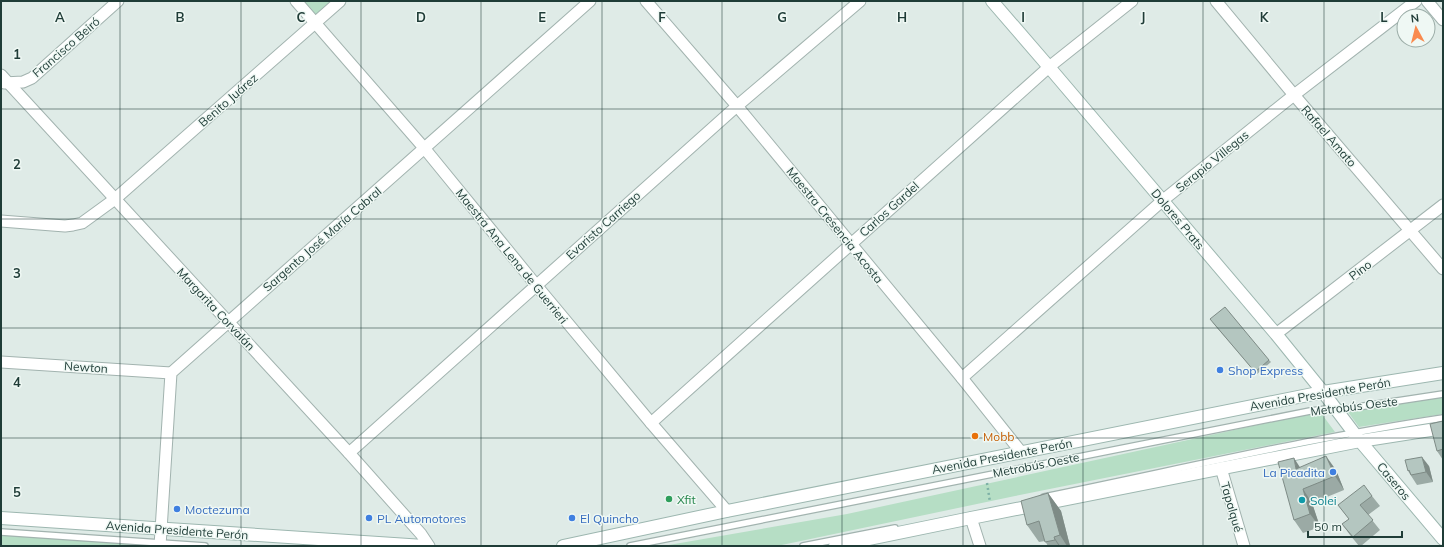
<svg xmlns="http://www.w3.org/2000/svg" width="1444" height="547" font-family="Mulish,sans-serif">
  <rect width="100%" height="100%" fill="#dfebe7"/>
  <g fill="#b6dec5">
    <path d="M299 1H331L314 17Z"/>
    <path d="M1443 397V414L1359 427 1348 412Z"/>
    <path d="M1321 413 1335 432 1015 496 777 546H663L847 514 1294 417Z"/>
    <path d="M1 534 147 544 148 546H1Z"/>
  </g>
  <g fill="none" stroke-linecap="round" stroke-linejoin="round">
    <g stroke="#a2b3af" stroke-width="8">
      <g id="lane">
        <path d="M1044 497C1177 470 1309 438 1443 418"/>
        <path d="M1 532 205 546"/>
        <path d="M630 546 1310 411 1335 408H1351L1443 394"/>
        <path d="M803 546 895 528"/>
      </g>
    </g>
    <g stroke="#a2b3af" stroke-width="13">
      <g id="street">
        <path d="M296 1 425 149 536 285 651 423 727 511"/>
        <path d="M646 1 737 106 962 378 1021 452"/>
        <path d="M1216 1 1294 95 1443 269"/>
        <path d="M1427 1 1443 20"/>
        <path d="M1 75 349 453 421 534 429 546"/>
        <path d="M4 83 23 82 32 78 118 1"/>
        <path d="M1 221 65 226 73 225 82 223 115 199 340 1"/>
        <path d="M1276 334 1443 205"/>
        <path d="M1 362 171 373"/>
        <path d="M962 378 1162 201 1294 95 1416 1"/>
        <path d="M651 423 1049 67 1132 1"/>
        <path d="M349 453 737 106 860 1"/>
        <path d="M1221 468 1244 546"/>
        <path d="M971 518 980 546"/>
        <path d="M160 546 171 373 590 1"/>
      </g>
    </g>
    <g stroke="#9db7b0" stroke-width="14">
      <g id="secondary">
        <path d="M992 1 1049 67 1276 334 1323 392 1360 441 1443 539"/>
        <path d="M1 518 424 546"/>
        <path d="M563 546 727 511 1323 392 1443 373"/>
        <path d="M835 546 971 518 1360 441 1443 428"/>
      </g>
    </g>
    <path stroke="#7db1a6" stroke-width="2.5" stroke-dasharray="2 3" stroke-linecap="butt" d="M987 483 990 502"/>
    <use href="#lane" stroke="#fff" stroke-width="5.5"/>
    <use href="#street" stroke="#fff" stroke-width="11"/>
    <use href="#secondary" stroke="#fff" stroke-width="12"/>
  </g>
  <g fill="#9baaa5">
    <path d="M1212 322 1269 360 1271 362 1257 374Z"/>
    <path d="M1443 421V460L1437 451Z"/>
    <path d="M1429 466 1433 482 1417 485 1408 471Z"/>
    <path d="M1300 467 1336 470 1344 490 1312 503 1320 527 1303 533 1294 520Z"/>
    <path d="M1048 493 1061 511 1070 546H1048L1045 541 1039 542 1027 525Z"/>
    <path d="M1372 496 1380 506 1368 515 1380 530 1361 546H1359L1350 535 1342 524 1349 519 1338 505Z"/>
  </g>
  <g fill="#7e8b86">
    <path d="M1326 456 1336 470 1344 490 1335 476Z"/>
    <path d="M1422 457 1429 466 1433 482 1426 472Z"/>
    <path d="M1294 458 1303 472 1296 469Z"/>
    <path d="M1303 489 1312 503 1320 527 1310 514Z"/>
    <path d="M1048 493 1061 511 1070 546H1067L1060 535Z"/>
    <path d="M1054 537 1060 546H1059L1055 540Z"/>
  </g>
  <g fill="#b4c6c0" stroke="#7e8b86">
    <path d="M1225 307 1269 360 1255 372 1210 319Z"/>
    <path d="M1443 421V449L1437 451 1430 424Z"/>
    <path d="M1326 456 1335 476 1303 489 1310 514 1294 520 1278 462 1294 458 1296 469Z"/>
    <path d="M1422 457 1426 472 1411 475 1409 470 1408 471 1405 460Z"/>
    <path d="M1364 485 1372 496 1360 505 1373 520 1353 537 1342 524 1349 519 1338 505Z"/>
    <path d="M1048 493 1060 535 1054 537 1055 540 1045 542 1039 521 1027 525 1021 501Z"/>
  </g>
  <path fill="none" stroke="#1f3c37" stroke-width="1" stroke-opacity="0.55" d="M120 1V546M241 1V546M361 1V546M481 1V546M602 1V546M722 1V546M842 1V546M963 1V546M1083 1V546M1203 1V546M1324 1V546M1 109H1443M1 219H1443M1 328H1443M1 438H1443"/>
  <g fill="#3f7fe0" stroke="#eff8f4" stroke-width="1.5">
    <circle cx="1220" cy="370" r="4"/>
    <circle cx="1333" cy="472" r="4"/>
    <circle cx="177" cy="509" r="4"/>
    <circle cx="369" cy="518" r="4"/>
    <circle cx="572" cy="518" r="4"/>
  </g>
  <circle fill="#e8710a" stroke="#eff8f4" stroke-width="1.5" cx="975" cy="436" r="4"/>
  <circle fill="#2e9e5b" stroke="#eff8f4" stroke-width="1.5" cx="669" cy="499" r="4"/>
  <circle fill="#0f9aa8" stroke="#eff8f4" stroke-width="1.5" cx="1302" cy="500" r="4"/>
  <g text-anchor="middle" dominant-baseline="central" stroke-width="3" stroke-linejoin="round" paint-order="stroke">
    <g font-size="12" fill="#1f3c37" stroke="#eff8f4">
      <text transform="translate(66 47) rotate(-41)">Francisco Beiró</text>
      <text transform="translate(228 100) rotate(-41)">Benito Juárez</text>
      <text transform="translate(1329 136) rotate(49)">Rafael Amato</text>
      <text transform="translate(1212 161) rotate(-39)">Serapio Villegas</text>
      <text transform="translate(889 209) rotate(-42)">Carlos Gardel</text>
      <text transform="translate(1178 219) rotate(50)">Dolores Prats</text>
      <text transform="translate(603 225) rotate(-42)">Evaristo Carriego</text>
      <text transform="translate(835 225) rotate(51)">Maestra Cresencia Acosta</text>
      <text transform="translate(322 239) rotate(-41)">Sargento José María Cabral</text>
      <text transform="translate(512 256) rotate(51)">Maestra Ana Lena de Guerrieri</text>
      <text transform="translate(1360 270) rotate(-37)">Pino</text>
      <text transform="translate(216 309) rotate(47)">Margarita Corvalán</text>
      <text transform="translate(86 367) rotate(4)">Newton</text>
      <text transform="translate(1320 394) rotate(-10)">Avenida Presidente Perón</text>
      <text transform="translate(1354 406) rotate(-7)">Metrobús Oeste</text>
      <text transform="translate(1002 456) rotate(-11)">Avenida Presidente Perón</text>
      <text transform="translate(1036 465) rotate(-11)">Metrobús Oeste</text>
      <text transform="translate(1394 481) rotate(50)">Caseros</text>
      <text transform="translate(1232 507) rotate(74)">Tapalqué</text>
      <text transform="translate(177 530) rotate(4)">Avenida Presidente Perón</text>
    </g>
    <g font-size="12" fill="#366cbe" stroke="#eff8f4" text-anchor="start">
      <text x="1228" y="370">Shop Express</text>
      <text x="1325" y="472" text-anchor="end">La Picadita</text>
      <text x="185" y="509">Moctezuma</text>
      <text x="377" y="518">PL Automotores</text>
      <text x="580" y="518">El Quincho</text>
    </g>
    <g font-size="12" fill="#c56008" stroke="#eff8f4" text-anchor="start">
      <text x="983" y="436">Mobb</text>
    </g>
    <g font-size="12" fill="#27864d" stroke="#eff8f4" text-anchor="start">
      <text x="677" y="499">Xfit</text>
    </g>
    <g font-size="12" fill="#0d838f" stroke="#eff8f4" text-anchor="start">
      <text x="1310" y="500">Solei</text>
    </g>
  </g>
  <g font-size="13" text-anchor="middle" font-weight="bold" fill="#1f3c37" stroke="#eff8f4" stroke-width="3" stroke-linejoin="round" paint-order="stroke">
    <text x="60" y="22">A</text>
    <text x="180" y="22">B</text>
    <text x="301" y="22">C</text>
    <text x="421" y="22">D</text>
    <text x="542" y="22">E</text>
    <text x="662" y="22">F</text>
    <text x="782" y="22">G</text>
    <text x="902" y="22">H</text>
    <text x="1023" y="22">I</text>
    <text x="1143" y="22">J</text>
    <text x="1264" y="22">K</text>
    <text x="1384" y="22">L</text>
    <text x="17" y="59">1</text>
    <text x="17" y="169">2</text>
    <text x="17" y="278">3</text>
    <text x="17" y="387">4</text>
    <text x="17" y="497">5</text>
  </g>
  <rect width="1444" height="547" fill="none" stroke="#1f3c37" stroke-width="4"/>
  <g transform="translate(1416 28) rotate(353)"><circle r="19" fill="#eff8f4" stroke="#9cada8"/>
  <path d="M0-3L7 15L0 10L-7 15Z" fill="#f98a4e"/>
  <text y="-6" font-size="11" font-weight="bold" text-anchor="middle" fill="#1f3c37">N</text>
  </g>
  <path d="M1308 531v6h94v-6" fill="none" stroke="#1f3c37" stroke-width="2"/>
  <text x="1314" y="531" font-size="12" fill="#1f3c37" stroke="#eff8f4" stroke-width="3" paint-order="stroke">50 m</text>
</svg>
